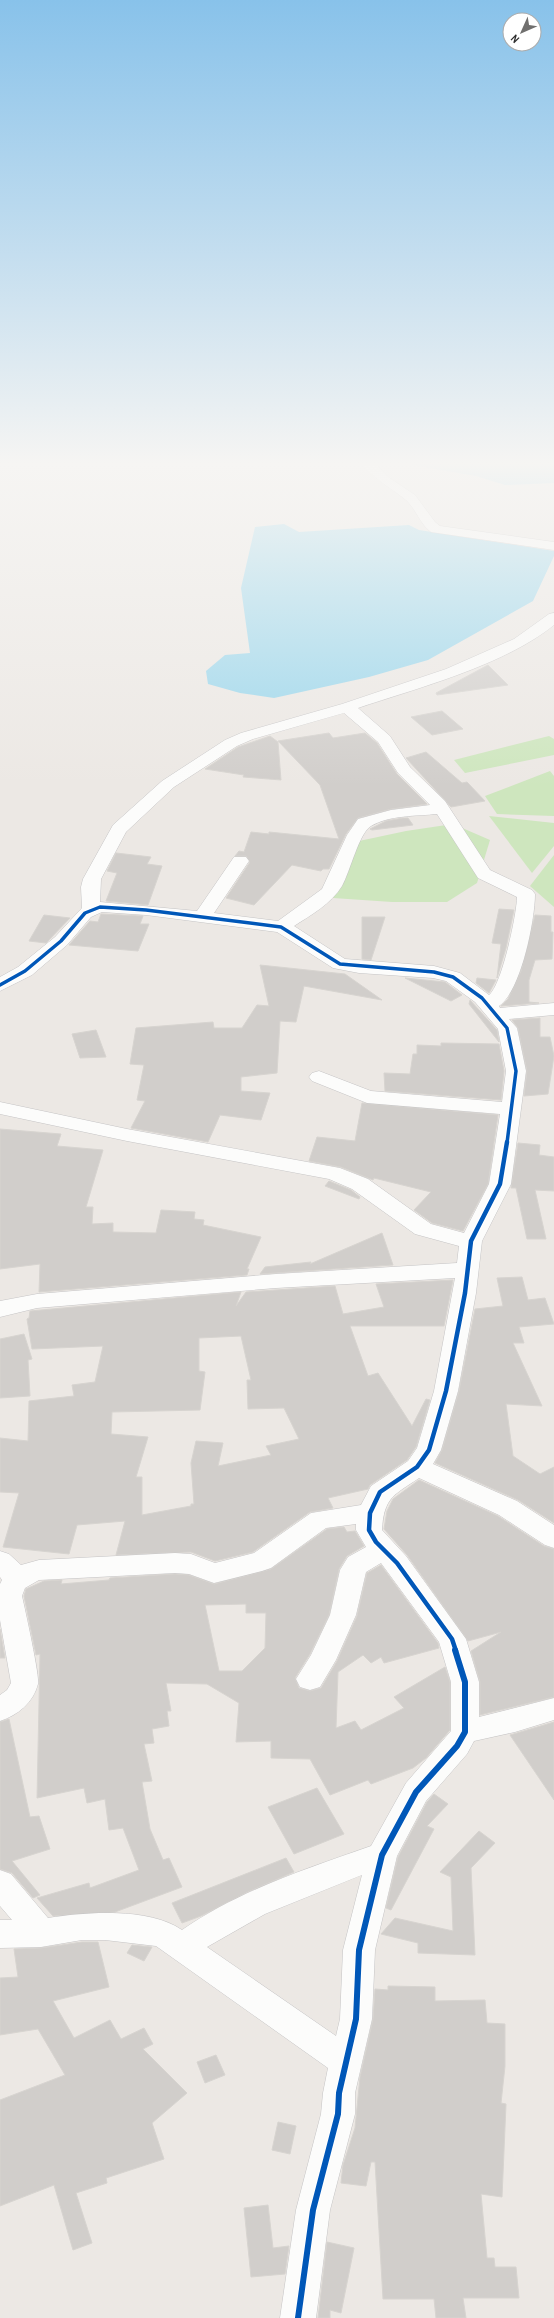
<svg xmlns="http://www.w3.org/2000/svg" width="554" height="2318" font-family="'Archivo Narrow',sans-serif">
  <rect width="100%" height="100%" fill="#ece8e4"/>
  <g fill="#cee6be">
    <path d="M549 736 554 739V755L465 773 454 760Z"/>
    <path d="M550 771 554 776V816L497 814 485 796Z"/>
    <path d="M489 816 554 823V846L532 873Z"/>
    <path d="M453 824 490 840 477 883 447 902H392L333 898 359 841 406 831Z"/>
    <path d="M554 855V907L530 886Z"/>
  </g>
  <g fill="#99d6ec">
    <path d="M408 461H554V483L505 485 476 476 412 465Z"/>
    <path d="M284 524 299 532 409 525 419 530 554 551V556L533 601 428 660 369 677 274 698 240 693 208 684 206 671 225 655 250 653 241 588 255 527Z"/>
  </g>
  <g fill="#d1cecb" stroke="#d7d4d0" fill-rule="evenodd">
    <path d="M488 665 508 685 437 695 436 693Z"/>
    <path d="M442 711 463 729 432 735 411 717Z"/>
    <path d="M329 733 333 738 365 733 377 743 397 774 427 804 391 809 358 818 346 834 329 869H323L321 871 292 865 254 905 226 898 250 862 246 856H235L239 851 244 852 251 832 269 834V832L339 839 320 785 278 741Z"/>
    <path d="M270 736 278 742 281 780 243 777 244 775 205 769 238 747Z"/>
    <path d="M426 752 462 783 467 782 485 801 451 807 406 758Z"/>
    <path d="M403 818H408L413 825 372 830 370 829 386 821Z"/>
    <path d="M116 853 151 857 147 864 162 866 148 905 106 901 117 873 107 871Z"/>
    <path d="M499 909 514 910 506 948 497 978 501 944 492 943Z"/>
    <path d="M101 914 143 916 140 924H149L138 951 69 945 90 921 98 922Z"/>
    <path d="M44 915 70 918 46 943 29 941Z"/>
    <path d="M535 915 551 916V932H553L552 959 535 960 529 980V1002L539 1003 501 1006 508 999 521 971Z"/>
    <path d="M362 917H385L371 960 362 959Z"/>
    <path d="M260 965 345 974 382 1000 304 986 296 1022 280 1021 277 1073 241 1077V1091L270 1093 261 1120 220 1115 208 1142 131 1128 145 1101 137 1100 144 1065 130 1064 136 1028 213 1022 214 1028H242L257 1005 269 1006Z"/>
    <path d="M405 978 445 982 462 995 451 1001Z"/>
    <path d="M477 978 496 980 489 993 476 983Z"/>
    <path d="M470 1000 497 1030 499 1042 469 1004Z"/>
    <path d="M540 1018V1037H550L554 1056 548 1094 524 1096 527 1071 518 1028 512 1020Z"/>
    <path d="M96 1030 106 1057 80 1058 72 1034Z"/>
    <path d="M441 1043 499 1044 504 1071 501 1100 385 1091 384 1073 410 1074 413 1054H417V1045L441 1046Z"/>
    <path d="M362 1103 498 1115 488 1184 463 1231 432 1223 414 1210 431 1192 374 1178 373 1180 341 1167 309 1161 317 1137 355 1141Z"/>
    <path d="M0 1129 61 1134 57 1146 103 1150 86 1207H93L92 1224 113 1223V1232L156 1233 161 1210 195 1212 194 1219 204 1220 203 1225 261 1237 247 1269H249L247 1275 39 1292 40 1264 0 1269Z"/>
    <path d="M518 1143 540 1145 539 1155 554 1157V1191L535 1190 546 1239H527L516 1188H511Z"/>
    <path d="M329 1181 351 1190 360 1197 359 1199 325 1186Z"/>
    <path d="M382 1233 393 1265 260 1274 265 1267 311 1262 310 1264Z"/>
    <path d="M522 1277 528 1300 545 1298 554 1324 519 1327 524 1343H513L542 1406 506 1404 513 1456 540 1474 554 1467V1523L518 1500 435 1463 442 1450 459 1391 475 1309 503 1306 497 1278Z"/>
    <path d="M453 1280 444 1326H350L368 1376 378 1373 412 1426 426 1399 430 1400 416 1447 407 1460 370 1485 368 1489 328 1498 333 1508 310 1512 253 1552 215 1561 191 1552 116 1555 125 1521 77 1525 69 1554 3 1547 19 1493 0 1492V1438L28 1441 29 1401 74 1396 72 1385 95 1382 103 1346 32 1349 27 1319 29 1318 30 1311 241 1292 236 1306 246 1292 335 1286 343 1314 384 1307 376 1284ZM241 1336 251 1380H247L248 1409 284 1408 299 1439 266 1446 271 1455 218 1466 223 1443 196 1441 191 1463 194 1504H191V1506L142 1515V1477H136L148 1437 111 1434 112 1412 200 1410 205 1372 199 1371V1338Z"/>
    <path d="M24 1334 32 1359 28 1360 30 1396 0 1398V1339Z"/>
    <path d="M419 1480 498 1516 544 1546 554 1549V1697L480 1715V1682L471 1651 501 1632 468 1641 407 1555 384 1529 387 1511 393 1499Z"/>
    <path d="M344 1527 347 1532 355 1531 364 1546 347 1556 339 1569 329 1615 310 1654 295 1678 299 1688 310 1691 321 1688 337 1661 357 1616 367 1573 381 1565 438 1643 439 1648 384 1663 381 1657 371 1663 363 1655 338 1672 336 1728 355 1721 361 1730 404 1708 394 1697 445 1667 450 1682V1730L426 1758 413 1768 371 1784 368 1780 330 1795 310 1759 271 1758V1741L236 1742 239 1703 207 1684 166 1683 171 1711H167L169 1726 152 1729 154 1743 144 1744 152 1781 142 1782 150 1829 163 1860 169 1858 182 1887 115 1912 53 1916 37 1898 89 1883 90 1888 139 1870 123 1828 109 1830 105 1799 87 1803 84 1788 37 1798 40 1654 36 1655 24 1596 26 1589 44 1581 62 1580 61 1584 109 1580 110 1578 175 1574 189 1575 214 1584 271 1569 327 1529ZM246 1604V1613H266L265 1648 242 1671H219L205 1605Z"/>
    <path d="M0 1629 5 1658H0Z"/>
    <path d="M9 1719 30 1817 39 1816 50 1849 12 1861 40 1895 33 1898 12 1873 0 1869V1722Z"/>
    <path d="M554 1722V1800L510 1735Z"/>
    <path d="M317 1788 344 1834 294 1854 268 1807Z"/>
    <path d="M434 1794 448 1804 427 1826 434 1829 391 1910 386 1908 398 1857 427 1802Z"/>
    <path d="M479 1831 495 1843 471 1868 475 1955 418 1953V1943L381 1934 395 1918 453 1931 451 1877 440 1872Z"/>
    <path d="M286 1858 294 1872 250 1891 201 1916 182 1923 172 1903Z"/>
    <path d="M82 1942H98L109 1987 53 2001 74 2038 110 2020 121 2039 144 2028 153 2044 143 2049 187 2093 152 2123 164 2159 106 2178 107 2183 76 2193 92 2243 73 2250 54 2185 0 2206V2100L65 2075 38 2029 0 2035V1978L18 1977 14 1949 41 1948Z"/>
    <path d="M132 1945 152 1947 144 1961 127 1953Z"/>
    <path d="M388 1986 435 1987V2001L485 2000 487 2023 505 2024V2066L501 2103 506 2104 502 2197 481 2194 487 2258H494L495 2267H516L519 2298H463L466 2318H436L434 2299H383L375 2162H371L366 2186 341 2183 343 2165 355 2128 360 2077 373 2019 375 1989 388 1990Z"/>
    <path d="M216 2055 225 2075 205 2083 197 2062Z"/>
    <path d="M278 2122 296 2126 290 2154 272 2150Z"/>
    <path d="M268 2205 273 2248 289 2246 285 2274 251 2277 244 2208Z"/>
    <path d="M327 2242 354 2248 341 2313 330 2310V2318H318Z"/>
  </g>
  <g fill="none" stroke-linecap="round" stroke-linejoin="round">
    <g stroke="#c5c4c5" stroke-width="1">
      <g id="minor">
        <path d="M360 461H373L388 477 415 495 435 522 440 526 554 542V550L431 532C420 524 416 509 406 500 390 487 373 479 360 461Z"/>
        <path d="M554 613V625C505 665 418 688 358 708L390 736 410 767 445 801 490 870 532 890 535 894C535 920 521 991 499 1006L500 1008 554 1003V1015L509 1019 517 1028 526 1071 511 1184 482 1241 476 1293 458 1391 441 1450 433 1464 517 1501 554 1525V1548L545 1545 499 1515 419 1478C394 1495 384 1497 382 1530L406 1556 466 1639 479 1682V1717L554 1698V1720L515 1732 474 1741 467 1754 426 1801 397 1856 375 1950 372 2019 355 2093V2114L330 2210 316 2318H280L296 2210 321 2114 323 2093 328 2068 156 1946 105 1940H82L41 1947 0 1948V1920H12L0 1906V1870L11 1874 48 1918C85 1912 149 1907 182 1930 240 1890 306 1869 371 1846L406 1783 451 1731V1682L439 1642 381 1563 366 1572 356 1615 336 1660 320 1687 310 1690 300 1687 296 1679 311 1655 330 1615 340 1570 348 1557 366 1547 356 1530V1524L326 1528 271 1568 262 1571 214 1583 189 1574 175 1573 39 1580 25 1588 22 1596C25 1609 40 1677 38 1684 33 1703 18 1715 0 1721V1695L7 1690 11 1683 0 1620V1584L2 1580 0 1577V1551L9 1554 21 1565 39 1560 175 1553 191 1554 215 1563 254 1553 311 1513 361 1505 371 1486 408 1461 417 1448 434 1391 455 1278 276 1288 37 1308 0 1317V1301L37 1294 276 1274 457 1263 459 1246 415 1234 352 1189 329 1179 127 1141 0 1114V1102L127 1129 340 1168 368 1179 431 1224 464 1233 489 1184 500 1114 367 1103 312 1081 309 1077 312 1073 319 1071 371 1091 502 1102 506 1071 498 1029 475 1002 446 981 433 978 359 973 333 968 277 932 146 915 102 912 91 917 67 945 32 975 0 991V977L18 967 55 937 82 908 81 887 83 879 113 825 162 781 225 740 241 733 342 704 446 669 514 639 549 614ZM344 713 378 742 398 773 430 805 391 810 358 819 347 835 322 889 278 921 214 913 249 861 246 857H234L197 911 100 902 101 879 126 832 174 787 237 746 253 739ZM437 814 478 878 517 897C517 913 502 985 489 995L460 973 434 966 345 959 294 926C311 915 331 904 342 886 350 872 359 833 371 826 389 815 417 816 437 814ZM362 1875 343 1950 340 2019 336 2036 207 1947 265 1914Z"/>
      </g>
    </g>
    <use href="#minor" fill="#fcfcfb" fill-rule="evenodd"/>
    <g stroke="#fff" stroke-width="5.5">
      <path id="cycleway-far2" d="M0 985 25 971 61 941 85 913 100 907 146 910 281 927 340 964 434 972 453 977 482 998 507 1028 516 1071 507 1143"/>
    </g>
    <g stroke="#fff" stroke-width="7">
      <path id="cycleway-far1" d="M456 1651 452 1639 397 1563 376 1542 369 1530 370 1513 380 1492 417 1467 429 1450 446 1391 465 1293 471 1241 500 1184 507 1142"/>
    </g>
    <g stroke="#fff" stroke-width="8">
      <path id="cycleway" d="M298 2318 313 2210 338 2114 339 2093 356 2019 359 1950 382 1855 416 1792 457 1746 465 1732V1682L455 1650"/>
    </g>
    <use href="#cycleway-far2" stroke="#0057b8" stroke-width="3.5"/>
    <use href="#cycleway-far1" stroke="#0057b8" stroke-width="4.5"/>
    <use href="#cycleway" stroke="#0057b8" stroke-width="6"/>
  </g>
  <linearGradient id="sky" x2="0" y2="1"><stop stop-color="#88c2ea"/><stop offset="0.59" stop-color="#f6f5f3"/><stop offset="1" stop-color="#f6f5f3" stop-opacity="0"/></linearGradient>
  <rect width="554" height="786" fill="url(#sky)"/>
  <g transform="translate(522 32) rotate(225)"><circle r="19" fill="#ffffff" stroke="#ababab"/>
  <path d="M0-3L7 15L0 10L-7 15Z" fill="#706f6e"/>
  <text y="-6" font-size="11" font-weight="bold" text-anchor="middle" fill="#2e2e2e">N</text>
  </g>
</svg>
